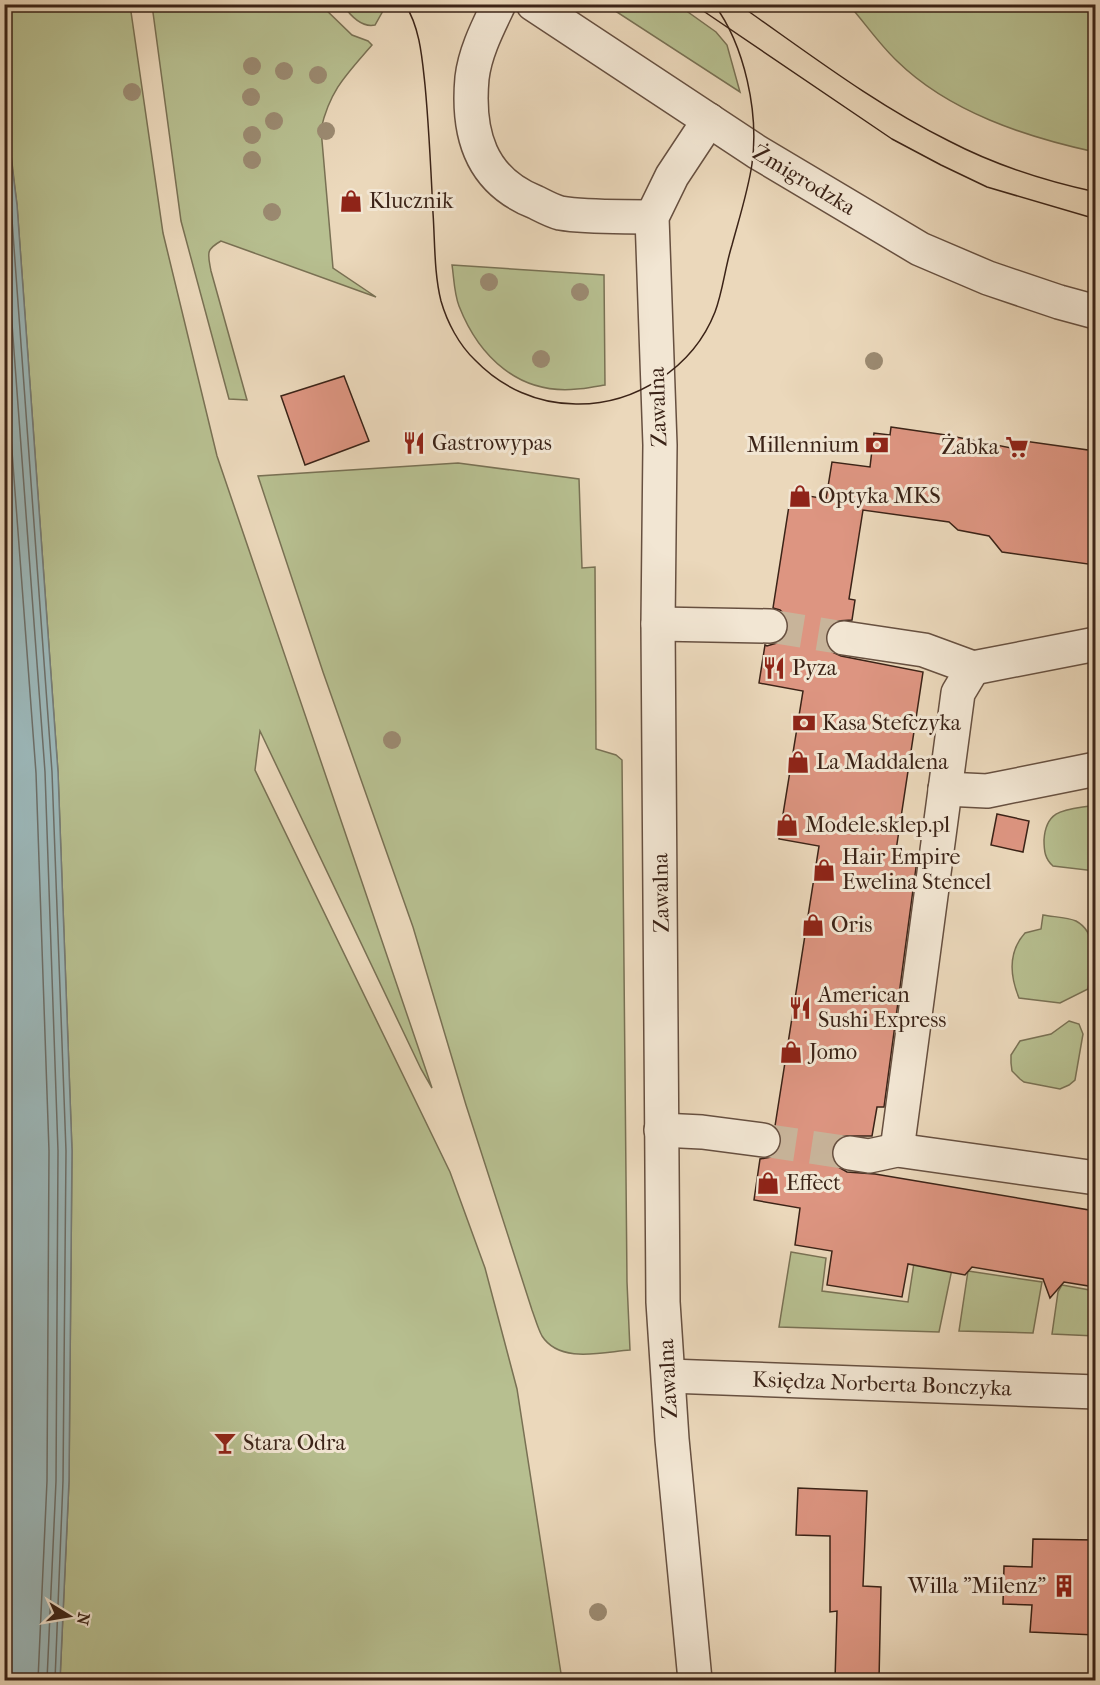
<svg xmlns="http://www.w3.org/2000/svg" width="1100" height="1685" font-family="'IM FELL French Canon',serif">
  <rect width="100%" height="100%" fill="#ebd8bb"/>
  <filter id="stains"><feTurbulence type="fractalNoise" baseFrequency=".00333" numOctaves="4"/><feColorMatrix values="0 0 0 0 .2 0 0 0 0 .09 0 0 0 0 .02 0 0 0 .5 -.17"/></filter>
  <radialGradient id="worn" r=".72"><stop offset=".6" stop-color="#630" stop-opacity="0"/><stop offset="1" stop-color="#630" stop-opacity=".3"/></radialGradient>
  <g fill="#b7bf90" stroke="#797154" stroke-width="1.5">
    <path d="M4 5H130L163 233 217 456 432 1088 421 1069 260 731 255 770 450 1172 485 1268 517 1389 562 1680H60L69 1481 72 1151 58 772 17 205 5 104Z"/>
    <path d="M152 5H321L352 35 368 41 372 45C346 75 330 90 321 129L333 268 376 297 221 241C205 250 208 254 211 271L247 400 229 399 181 221Z"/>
    <path d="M343 5H378L384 9 375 25C361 28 350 15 343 5Z"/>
    <path d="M606 5H678L716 32 727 45 740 92Z"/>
    <path d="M849 5H1095V152C1026 137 949 112 897 61 879 44 865 23 849 5Z"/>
    <path d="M452 265 604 275 605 385C596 386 586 389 577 389 519 395 479 357 459 306 454 293 454 278 452 265Z"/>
    <path d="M458 463 579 479 582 568 595 567 596 749 616 755 622 760 627 1282 630 1350C603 1352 560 1364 542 1336 538 1329 535 1318 532 1310L466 1105 413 927 323 672 258 476Z"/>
    <path d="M1095 805V871L1053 866C1045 859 1044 851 1044 840 1046 807 1068 810 1095 805Z"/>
    <path d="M1043 915C1053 917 1067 917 1076 921 1100 934 1092 966 1088 989L1060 1003 1019 998C1010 976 1008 952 1025 933L1041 929Z"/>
    <path d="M1069 1021 1079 1024 1083 1034 1075 1080 1069 1085 1060 1089 1024 1082 1020 1079 1012 1071 1011 1063V1055L1020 1041 1051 1034Z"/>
    <path d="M791 1252 826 1258 822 1291 908 1302 914 1263 952 1269 939 1332 779 1327Z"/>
    <path d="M968 1271 1042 1282 1033 1333 959 1331Z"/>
    <path d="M1062 1285 1095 1291V1336L1052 1334 1058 1292Z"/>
  </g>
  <path fill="#9cb8ba" stroke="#757c79" stroke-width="1.5" d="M4 104 17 205 58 772 72 1151 69 1481 60 1680H4Z"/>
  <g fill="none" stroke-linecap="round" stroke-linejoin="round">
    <g stroke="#6c6e68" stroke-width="1.5">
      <path d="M4 151 11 206 52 772 66 1151 63 1481 55 1680"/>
      <path d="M4 215 45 772 58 1151 56 1481 47 1680"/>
      <path d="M4 344 36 773 49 1151 47 1481 38 1680"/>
    </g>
  </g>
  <g fill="#dd9581" stroke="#3b2317" stroke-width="1.5">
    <path d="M344 376 369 441 305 465 281 396Z"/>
    <path d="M891 427 946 435 1011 448 1017 440 1095 451V565L1002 552 989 536 958 530 949 522 863 510 849 599 855 600 852 620 837 621 829 627 825 636 827 645 832 652 841 656 923 672 895 857 917 860 884 1107H877L872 1136H843L835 1142 832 1150V1159L838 1167 847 1172 875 1174 1095 1211V1287L1064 1282 1050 1298 1043 1279 972 1267 965 1275 908 1264 902 1297 827 1285 832 1251 795 1245 800 1208 754 1200 760 1159 771 1157 778 1151 781 1143 780 1133 775 1126 819 846 779 839 803 691 759 683 765 645 767 646 780 642 786 635 789 627 786 616 780 610 773 608 791 493 826 499 832 462 870 467 874 433 890 435Z"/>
    <path d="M997 814 1029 821 1023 852 991 845Z"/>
    <path d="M798 1488 867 1491 863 1586 881 1587 879 1680H835L837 1611 830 1612V1536L796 1535Z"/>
    <path d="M1033 1539 1095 1540V1635L1030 1632 1032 1605 1003 1604 1004 1566 1032 1567Z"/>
  </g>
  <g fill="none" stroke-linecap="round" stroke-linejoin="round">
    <g stroke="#c8b49a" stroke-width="33" stroke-dasharray="33 16" stroke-linecap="butt">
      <path d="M770 626 844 638"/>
      <path d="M763 1140 850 1153"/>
    </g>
    <g stroke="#675040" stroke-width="36">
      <g id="minor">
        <path d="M499 4C488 27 475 52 472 78 467 133 480 180 535 202 543 206 552 211 560 213 590 218 622 216 652 217"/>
        <path d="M533 4 757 152 920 249 988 278 1059 302 1096 312"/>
        <path d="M658 624 770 626"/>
        <path d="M844 638 924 650 973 668 1096 644"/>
        <path d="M945 789 987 791 1096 769"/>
        <path d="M661 1130 702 1132 763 1140"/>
        <path d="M897 1150 958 693 973 668"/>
        <path d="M850 1153 869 1156 897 1150 1096 1178"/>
        <path d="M669 1376 1096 1392"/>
        <path d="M695 1680 672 1439 663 1302 658 624 660 445 652 217 672 176 709 120"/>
      </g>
    </g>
    <use href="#minor" stroke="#f2e6d3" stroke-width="33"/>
    <g stroke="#3b2317" stroke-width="1.5">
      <path d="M405 4C420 28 422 57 425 85 429 127 431 170 433 213 435 242 434 273 441 301 447 322 459 345 475 360 502 388 538 404 576 404 635 405 693 368 715 312 723 291 725 267 732 245 739 219 748 191 752 164 759 113 745 46 714 4"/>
      <path d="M693 4 892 139 941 165 987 187 1096 219"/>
      <path d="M738 4C807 52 874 104 949 141 995 165 1045 181 1096 192"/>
    </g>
  </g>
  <g fill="#9b8a71">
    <circle cx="252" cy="66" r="9"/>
    <circle cx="284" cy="71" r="9"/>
    <circle cx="318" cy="75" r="9"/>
    <circle cx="132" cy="92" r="9"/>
    <circle cx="251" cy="97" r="9"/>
    <circle cx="274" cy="121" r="9"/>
    <circle cx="326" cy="131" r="9"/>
    <circle cx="252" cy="135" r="9"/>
    <circle cx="252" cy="160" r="9"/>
    <circle cx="272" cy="212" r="9"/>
    <circle cx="489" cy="282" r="9"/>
    <circle cx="580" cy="292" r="9"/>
    <circle cx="541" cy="359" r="9"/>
    <circle cx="874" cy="361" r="9"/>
    <circle cx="392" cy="740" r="9"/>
    <circle cx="598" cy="1612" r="9"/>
  </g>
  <defs>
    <g id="shop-bare" transform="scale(1.8)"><path d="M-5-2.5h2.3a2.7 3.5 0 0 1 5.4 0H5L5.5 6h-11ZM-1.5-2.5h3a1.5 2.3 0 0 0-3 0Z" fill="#8f2418" stroke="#f2e6d3" stroke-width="2.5" paint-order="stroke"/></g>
    <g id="restaurant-bare" transform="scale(1.8)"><path d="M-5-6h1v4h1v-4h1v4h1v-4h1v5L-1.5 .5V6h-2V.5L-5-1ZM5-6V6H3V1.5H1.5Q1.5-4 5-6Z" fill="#8f2418" stroke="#f2e6d3" stroke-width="2.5" paint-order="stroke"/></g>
    <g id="bank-bare" transform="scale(1.8)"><path d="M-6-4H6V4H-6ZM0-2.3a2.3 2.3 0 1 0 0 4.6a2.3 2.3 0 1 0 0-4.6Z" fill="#8f2418" stroke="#f2e6d3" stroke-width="2.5" paint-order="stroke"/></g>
    <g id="supermarket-bare" transform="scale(1.8)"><path d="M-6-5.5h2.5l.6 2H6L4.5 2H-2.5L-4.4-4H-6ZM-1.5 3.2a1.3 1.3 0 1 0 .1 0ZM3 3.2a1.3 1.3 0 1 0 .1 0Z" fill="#8f2418" stroke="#f2e6d3" stroke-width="2.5" paint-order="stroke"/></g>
    <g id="bar-bare" transform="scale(1.8)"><path d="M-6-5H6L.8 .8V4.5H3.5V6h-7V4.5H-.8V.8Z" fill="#8f2418" stroke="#f2e6d3" stroke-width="2.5" paint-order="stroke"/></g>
    <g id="building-bare" transform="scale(1.8)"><path d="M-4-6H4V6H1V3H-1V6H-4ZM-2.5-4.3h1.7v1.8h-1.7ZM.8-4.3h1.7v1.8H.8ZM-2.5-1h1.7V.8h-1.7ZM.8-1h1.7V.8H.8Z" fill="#8f2418" stroke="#f2e6d3" stroke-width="2.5" paint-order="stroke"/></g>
  </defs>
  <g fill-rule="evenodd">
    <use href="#shop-bare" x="351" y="201"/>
    <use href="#restaurant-bare" x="414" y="443"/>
    <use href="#bank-bare" x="877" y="445"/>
    <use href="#supermarket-bare" x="1017" y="447"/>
    <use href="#shop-bare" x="800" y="496"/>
    <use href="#restaurant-bare" x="774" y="668"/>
    <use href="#bank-bare" x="804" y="723"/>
    <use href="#shop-bare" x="798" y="762"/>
    <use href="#shop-bare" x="787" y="825"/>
    <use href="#shop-bare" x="824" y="870"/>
    <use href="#shop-bare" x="813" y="925"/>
    <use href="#restaurant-bare" x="800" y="1008"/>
    <use href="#shop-bare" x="791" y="1052"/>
    <use href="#shop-bare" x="768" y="1183"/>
    <use href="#bar-bare" x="225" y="1443"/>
    <use href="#building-bare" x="1064" y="1586"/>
  </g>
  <g text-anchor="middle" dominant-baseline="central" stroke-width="6" stroke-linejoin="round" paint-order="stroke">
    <g font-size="22" fill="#3b2317" stroke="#f2e6d3">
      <text transform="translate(804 180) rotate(31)">Żmigrodzka</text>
      <text transform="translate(658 407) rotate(-92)">Zawalna</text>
      <text transform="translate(661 893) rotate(-91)">Zawalna</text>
      <text transform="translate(668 1379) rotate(-93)">Zawalna</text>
      <text transform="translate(882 1384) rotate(2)">Księdza Norberta Bonczyka</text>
    </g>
    <g font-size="22" fill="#3b2317" stroke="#f2e6d3" text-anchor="start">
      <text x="369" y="201">Klucznik</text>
      <text x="432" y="443">Gastrowypas</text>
      <text x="859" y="445" text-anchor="end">Millennium</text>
      <text x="999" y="447" text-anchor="end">Żabka</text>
      <text x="818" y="496">Optyka MKS</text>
      <text x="792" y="668">Pyza</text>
      <text x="822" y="723">Kasa Stefczyka</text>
      <text x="816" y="762">La Maddalena</text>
      <text x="805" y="825">Modele.sklep.pl</text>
      <text x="842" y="857">Hair Empire<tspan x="842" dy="25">Ewelina Stencel</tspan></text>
      <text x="831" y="925">Oris</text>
      <text x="818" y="995">American<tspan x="818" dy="25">Sushi Express</tspan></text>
      <text x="809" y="1052">Jomo</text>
      <text x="786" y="1183">Effect</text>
      <text x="243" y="1443">Stara Odra</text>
      <text x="1046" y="1586" text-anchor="end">Willa "Milenz"</text>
    </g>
  </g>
  <rect width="1100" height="1685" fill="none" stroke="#ebd8bb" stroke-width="24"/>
  <rect x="6" y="6" width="1088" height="1673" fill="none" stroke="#3b2317" stroke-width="3"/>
  <rect x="12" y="12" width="1076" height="1661" fill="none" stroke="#3b2317" stroke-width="1.5"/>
  <g transform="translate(69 1616) rotate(101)" stroke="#f2e6d3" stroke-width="4.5" paint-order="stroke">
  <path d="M0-4.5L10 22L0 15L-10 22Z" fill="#3b2317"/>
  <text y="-9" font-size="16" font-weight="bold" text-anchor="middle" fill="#3b2317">N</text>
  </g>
  <rect width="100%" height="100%" filter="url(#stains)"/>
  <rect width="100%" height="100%" fill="url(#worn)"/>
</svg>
